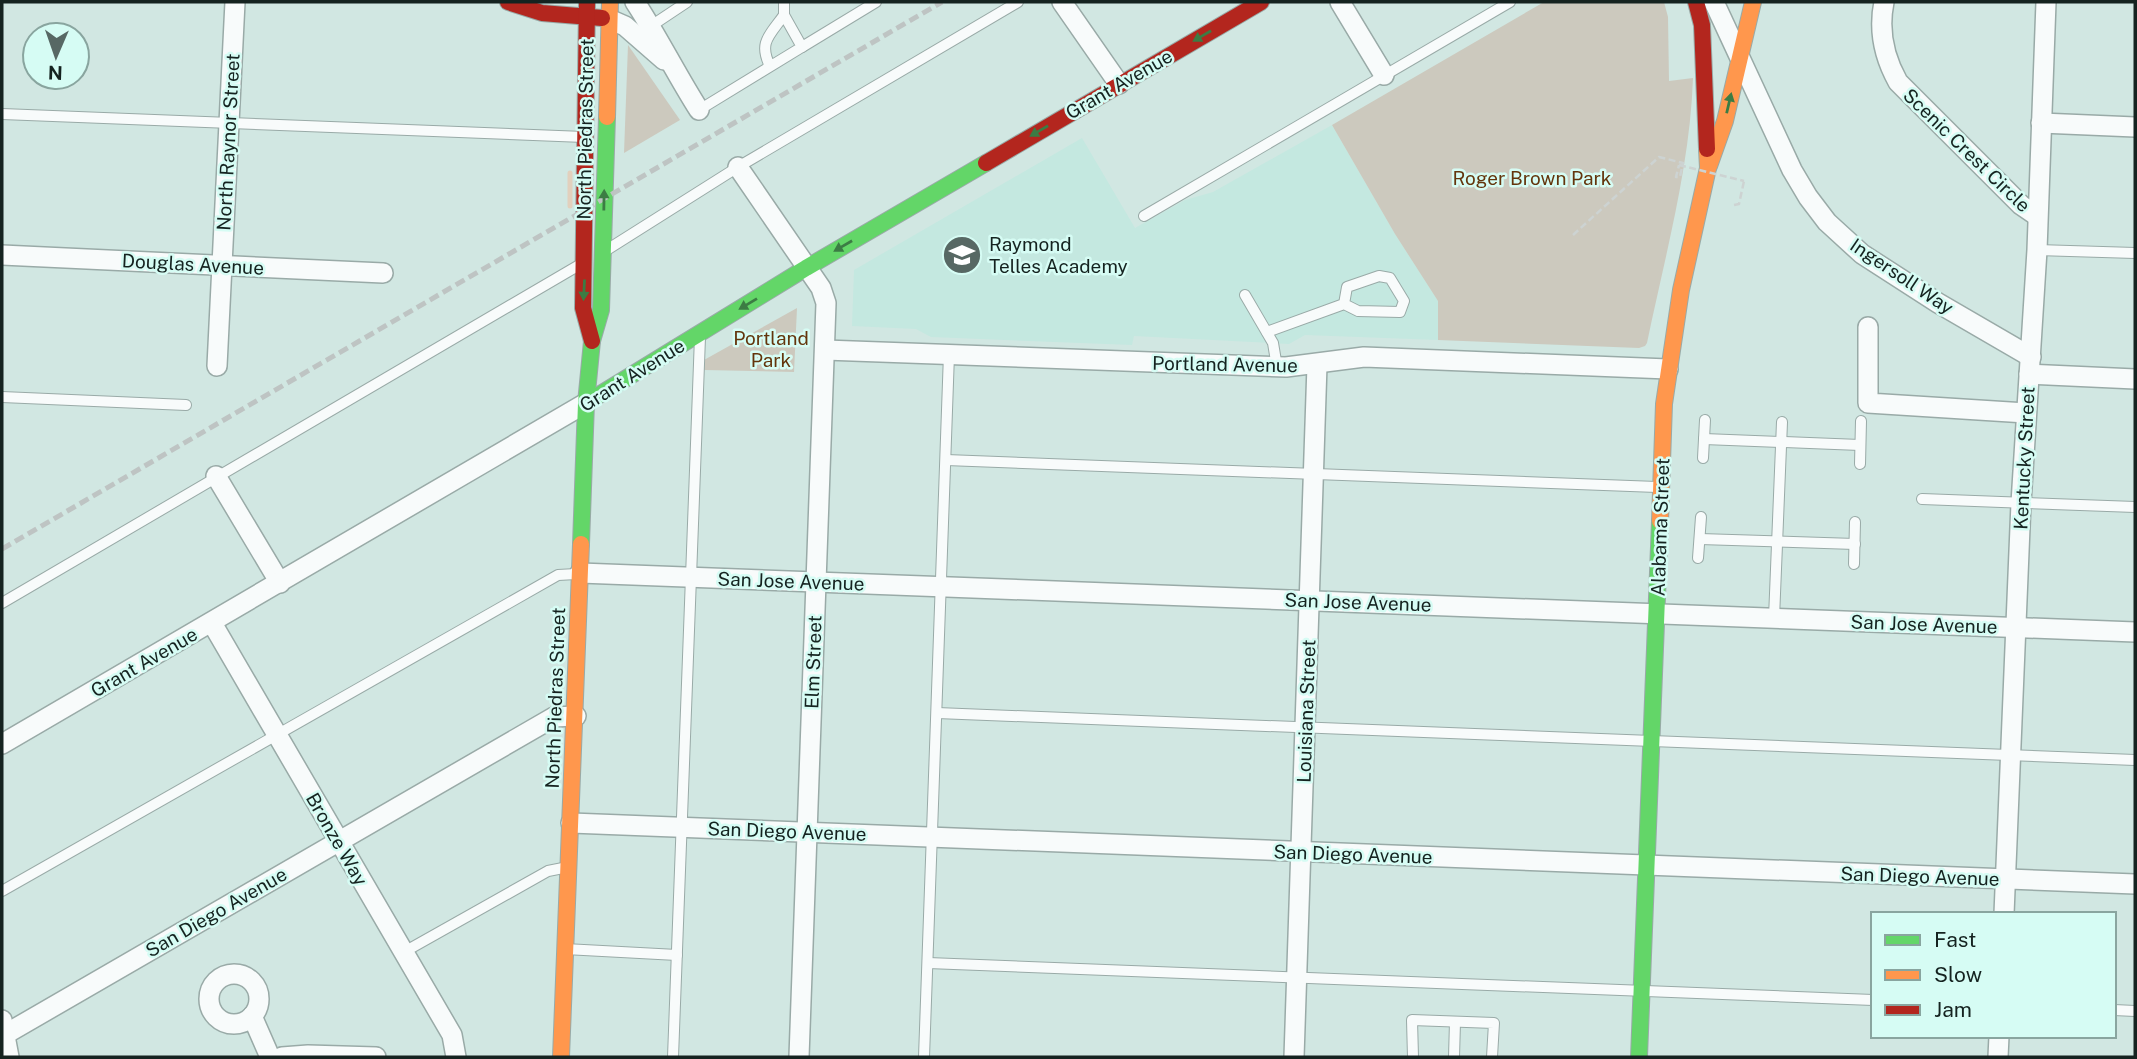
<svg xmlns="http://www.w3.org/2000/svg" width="2137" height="1059" font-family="'Public Sans',sans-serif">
  <rect width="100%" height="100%" fill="#d1e7e2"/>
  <path fill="#c4e8e0" d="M1332 125 1395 234 1438 301V340L1305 335 1289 344 1134 336 1132 345 931 337 916 329 852 326 854 270 1082 138 1135 228 1185 200 1213 192Z"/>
  <g fill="#ccc9be">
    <path d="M1544 2H1664L1668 17 1669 81 1693 78C1690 167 1665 256 1647 343L1645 346 1639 348 1438 340V301L1395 234 1332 125Z"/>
    <path d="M628 45 680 120 624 153Z"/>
    <path d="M797 308 794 372 704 370V360Z"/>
  </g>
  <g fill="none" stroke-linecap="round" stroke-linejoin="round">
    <path stroke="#e2d0bd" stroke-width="5" d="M570 173V206"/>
    <g stroke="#99aaa7" stroke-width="12">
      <g id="lane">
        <path d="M784 15V2"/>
        <path d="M651 26 687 2"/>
        <path d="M802 47 876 2"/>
        <path d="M699 110 802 47 784 15C770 35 758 42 770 66"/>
        <path d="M2 114 584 137"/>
        <path d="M1144 216 1510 2"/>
        <path d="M2037 250 2135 253"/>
        <path d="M605 251 738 167 1018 2"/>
        <path d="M1245 295 1273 343 1277 367"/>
        <path d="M1267 332 1344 304 1358 311 1400 312 1404 301 1390 278 1379 276 1347 287 1344 304"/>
        <path d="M2 397 186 405"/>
        <path d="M1704 439 1860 445"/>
        <path d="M1703 458 1705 420"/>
        <path d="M946 460 1657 487"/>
        <path d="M1860 464 1861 421"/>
        <path d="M1922 499 2135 507"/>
        <path d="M1700 539 1855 544"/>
        <path d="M1698 558 1701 517"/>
        <path d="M1854 564 1855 522"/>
        <path d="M2 603 581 264"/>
        <path d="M1774 618 1782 422"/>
        <path d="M937 713 2135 760"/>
        <path d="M2 891 558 575 576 574"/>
        <path d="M565 949 677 955"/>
        <path d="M404 952 548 871 568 867"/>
        <path d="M928 963 1873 1000"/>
        <path d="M2114 1010 2135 1011"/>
        <path d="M673 1057 700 337"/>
        <path d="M924 1057 949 354"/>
        <path d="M1413 1057 1412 1020 1494 1023 1492 1057"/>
        <path d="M1454 1057 1455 1022"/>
      </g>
    </g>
    <g stroke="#99aaa7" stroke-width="22">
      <g id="street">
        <path d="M635 2C658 37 676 74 699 110"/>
        <path d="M1062 2 1119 84"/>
        <path d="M1340 2 1384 75"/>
        <path d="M1714 2 1792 170 1808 197 1827 222 1862 254 1938 303 2031 357"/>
        <path d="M1884 2C1878 31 1884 57 1898 82L2021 205 2037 216"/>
        <path d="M609 19 625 26 664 60"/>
        <path d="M2041 123 2135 127"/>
        <path d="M738 167 821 288 826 303 799 1057"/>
        <path d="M2 255 383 273"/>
        <path d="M1868 327V403L2026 413"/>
        <path d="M825 350 1286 367 1364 357 1668 369"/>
        <path d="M217 366 235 2"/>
        <path d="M2029 374 2135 379"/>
        <path d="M216 476 280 583"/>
        <path d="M580 573 2135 632"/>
        <path d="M212 623 452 1035 456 1057"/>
        <path d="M2 744 586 403"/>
        <path d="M571 823 2135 884"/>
        <path d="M2004 914 2021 503 2037 250 2046 2"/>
        <circle cx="234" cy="999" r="25"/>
        <path d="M252 1016 270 1057"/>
        <path d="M2 1020 9 1057"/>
        <path d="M4 1035 554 717 576 716"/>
        <path d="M282 1057 308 1055 376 1057"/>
        <path d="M1294 1057 1317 365"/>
        <path d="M1998 1057 1999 1036"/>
      </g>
    </g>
    <g stroke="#99aaa7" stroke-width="18">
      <g id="fast">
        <path d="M586 403 806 268 986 163"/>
        <path d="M581 544 586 403 592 341 601 310 607 117"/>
        <path d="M1639 1057 1660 521"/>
      </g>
    </g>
    <g stroke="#99aaa7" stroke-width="18">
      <g id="slow">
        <path d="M607 117 610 2"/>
        <path d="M1709 166 1725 121 1753 2"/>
        <path d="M1660 521 1664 404 1681 290 1708 168 1707 149"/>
        <path d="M561 1057 581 544"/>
      </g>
    </g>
    <g stroke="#99aaa7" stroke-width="18">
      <g id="jam">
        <path d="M508 2 542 13 602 18"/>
        <path d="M587 2 583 308 592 341"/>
        <path d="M1696 2 1702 25 1707 149"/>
        <path d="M986 163 1261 2"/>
      </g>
    </g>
    <g stroke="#cdd3d2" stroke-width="2.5" stroke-dasharray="7 3.5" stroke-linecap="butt">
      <path d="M1734 205 1739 204 1744 181"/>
      <path d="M1573 235 1659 157 1683 163 1680 177H1676L1679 165"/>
    </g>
    <use href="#lane" stroke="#f8fbfb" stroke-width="10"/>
    <use href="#street" stroke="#f8fbfb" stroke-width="19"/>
    <use href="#fast" stroke="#63d668" stroke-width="16"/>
    <use href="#slow" stroke="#ff974d" stroke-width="16"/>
    <use href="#jam" stroke="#b3261e" stroke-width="16"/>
    <path stroke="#bec4c3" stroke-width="5" stroke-dasharray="10 5" stroke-linecap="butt" d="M2 549 942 2"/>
    <path stroke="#cdd3d2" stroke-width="2.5" stroke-dasharray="7 3.5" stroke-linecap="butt" d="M1679 165 1744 181"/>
  </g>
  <defs><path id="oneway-solid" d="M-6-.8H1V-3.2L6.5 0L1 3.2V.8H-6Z" transform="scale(1.75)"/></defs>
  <g fill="#3c7c44">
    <use href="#oneway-solid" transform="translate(1202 36) rotate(150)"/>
    <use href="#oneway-solid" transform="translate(1729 103) rotate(-77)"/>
    <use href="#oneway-solid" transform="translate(1039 131) rotate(150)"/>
    <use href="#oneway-solid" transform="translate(604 200) rotate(-89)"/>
    <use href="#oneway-solid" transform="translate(843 246) rotate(150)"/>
    <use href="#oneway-solid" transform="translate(584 290) rotate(93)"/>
    <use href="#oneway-solid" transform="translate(748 304) rotate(149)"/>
  </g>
  <defs>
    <g id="school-disc" transform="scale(2.0125)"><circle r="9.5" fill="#576864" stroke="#d6fcf4"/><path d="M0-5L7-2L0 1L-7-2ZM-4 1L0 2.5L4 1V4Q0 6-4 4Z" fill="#fff"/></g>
  </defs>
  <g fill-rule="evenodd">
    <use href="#school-disc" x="962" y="255"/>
  </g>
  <g text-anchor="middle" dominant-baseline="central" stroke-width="5" stroke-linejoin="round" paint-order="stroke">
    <g font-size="19" fill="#152320" stroke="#d6fcf4">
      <text transform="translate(1119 84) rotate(-30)">Grant Avenue</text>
      <text transform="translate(585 129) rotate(-89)">North Piedras Street</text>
      <text transform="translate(228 142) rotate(-87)">North Raynor Street</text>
      <text transform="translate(1967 150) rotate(44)">Scenic Crest Circle</text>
      <text transform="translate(193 264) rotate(3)">Douglas Avenue</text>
      <text transform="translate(1902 276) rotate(34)">Ingersoll Way</text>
      <text transform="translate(1225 364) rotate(1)">Portland Avenue</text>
      <text transform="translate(632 375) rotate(-32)">Grant Avenue</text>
      <text transform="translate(2024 458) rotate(-87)">Kentucky Street</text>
      <text transform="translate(1660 527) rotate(-88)">Alabama Street</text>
      <text transform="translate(791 581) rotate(2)">San Jose Avenue</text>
      <text transform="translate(1358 602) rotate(2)">San Jose Avenue</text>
      <text transform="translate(1924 624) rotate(2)">San Jose Avenue</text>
      <text transform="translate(144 662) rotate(-30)">Grant Avenue</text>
      <text transform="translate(813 662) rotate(-88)">Elm Street</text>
      <text transform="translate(555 698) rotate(-88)">North Piedras Street</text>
      <text transform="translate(1306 711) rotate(-88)">Louisiana Street</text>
      <text transform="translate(787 831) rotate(2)">San Diego Avenue</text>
      <text transform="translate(337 839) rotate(60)">Bronze Way</text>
      <text transform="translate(1353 854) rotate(2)">San Diego Avenue</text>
      <text transform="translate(1920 876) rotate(2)">San Diego Avenue</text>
      <text transform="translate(216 912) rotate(-30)">San Diego Avenue</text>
    </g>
    <g font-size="19" fill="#63350c" stroke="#d6fcf4">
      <text x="1532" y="178">Roger Brown Park</text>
      <text x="771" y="338">Portland<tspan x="771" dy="22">Park</tspan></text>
    </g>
    <g font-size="19" fill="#152320" stroke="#d6fcf4" text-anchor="start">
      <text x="989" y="244">Raymond<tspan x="989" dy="22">Telles Academy</tspan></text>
    </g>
  </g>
  <rect width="2137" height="1059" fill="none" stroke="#152320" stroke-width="7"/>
  <rect x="1871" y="912" width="245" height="126" fill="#d6fcf4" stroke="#89a59f" stroke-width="2"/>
  <rect x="1885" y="935" width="35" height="10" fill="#63d668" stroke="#89a59f" stroke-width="2"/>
  <text x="1934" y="947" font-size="21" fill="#152320">Fast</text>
  <rect x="1885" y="970" width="35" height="10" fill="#ff974d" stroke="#89a59f" stroke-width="2"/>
  <text x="1934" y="982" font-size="21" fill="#152320">Slow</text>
  <rect x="1885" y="1005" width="35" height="10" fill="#b3261e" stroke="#89a59f" stroke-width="2"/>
  <text x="1934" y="1017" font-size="21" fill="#152320">Jam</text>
  <g transform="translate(56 56) rotate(182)"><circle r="33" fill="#d6fcf4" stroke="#89a59f" stroke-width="2"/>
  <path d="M0-5L12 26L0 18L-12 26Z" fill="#576864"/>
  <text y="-10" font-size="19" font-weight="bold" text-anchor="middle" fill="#152320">N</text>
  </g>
</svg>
